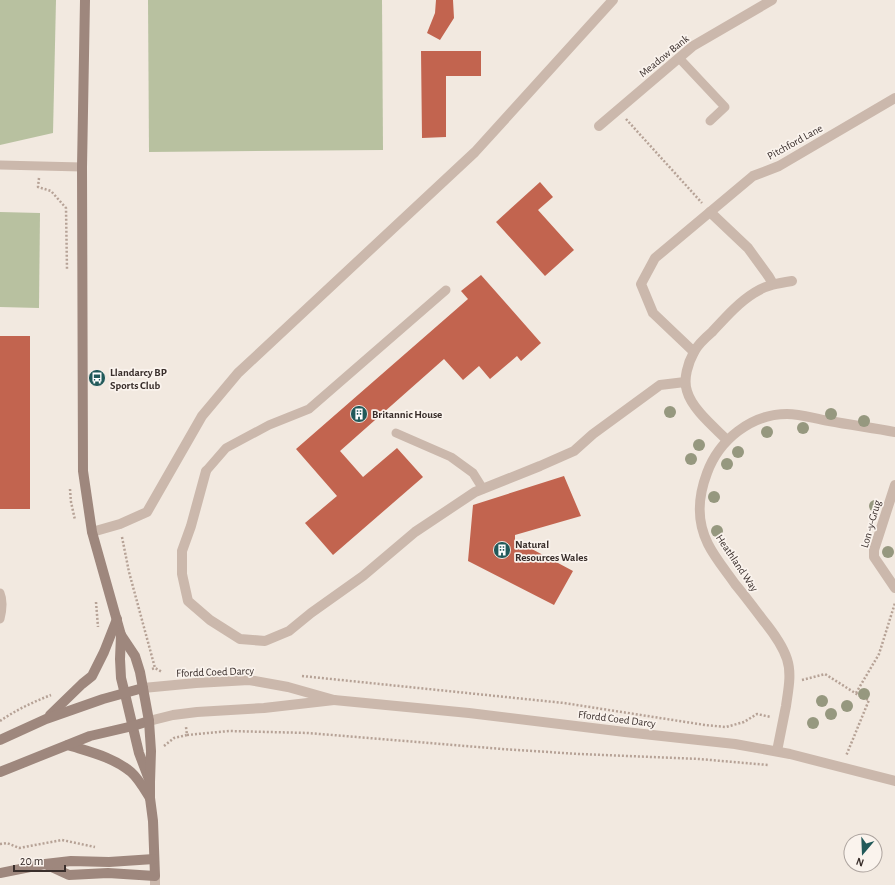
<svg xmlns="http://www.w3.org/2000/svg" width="895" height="885" font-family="'Alegreya Sans',sans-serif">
  <rect width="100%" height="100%" fill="#f2e9e0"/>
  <g fill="#b8c1a0">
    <path d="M0 0H56L53 133 0 145Z"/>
    <path d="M148 0H382L383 150 149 152Z"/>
    <path d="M0 212 40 213 39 308 0 307Z"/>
  </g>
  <g fill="#c2644f">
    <path d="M436 0H453L454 18 440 40 427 33 435 13Z"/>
    <path d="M421 51H481V76H446V137L422 138Z"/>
    <path d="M540 182 553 197 538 210 574 250 545 276 496 222Z"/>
    <path d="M481 275 541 343 521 361 517 356 490 379 479 366 463 380 444 359 340 451 363 477 397 448 423 477 333 555 305 523 337 496 296 449 468 299 461 291Z"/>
    <rect x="0" y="336" width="30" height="173"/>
    <path d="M564 476 581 516 515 535V540L573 571 554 605 468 561 473 505Z"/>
  </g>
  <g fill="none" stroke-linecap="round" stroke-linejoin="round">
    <g stroke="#b6a296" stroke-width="2.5" stroke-dasharray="2 2" stroke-linecap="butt">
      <path d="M626 119 702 203"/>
      <path d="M39 178 38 187 51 191 66 208 67 270"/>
      <path d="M70 489 71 502 75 520"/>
      <path d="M122 537 129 572 155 668"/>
      <path d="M96 602 98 627"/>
      <path d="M152 669 155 668 162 672"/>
      <path d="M302 676 564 703 705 725 726 727 744 722 757 714 771 717"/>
      <path d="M802 680 825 674 863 698 869 700 846 756"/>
      <path d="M856 693 879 654 895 603"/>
      <path d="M0 721C16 710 33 702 51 695"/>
      <path d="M187 735 229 731 308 733 502 749 579 754 699 759 768 765"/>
      <path d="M164 746 174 738 187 735 186 727"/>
      <path d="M0 844 7 843 19 848 62 840 95 847"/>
    </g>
    <g stroke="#cbb8ac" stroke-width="9">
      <path d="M679 58 725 107 710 121"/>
      <path d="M0 165 82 167"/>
      <path d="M396 433 451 457 473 473 483 489"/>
      <path d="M206 471 226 448 269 425 309 409 446 290"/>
      <path d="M0 593C3 600 2 611 0 619"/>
    </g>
    <g stroke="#cbb8ac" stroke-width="10">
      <path d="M599 126 693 46 772 0"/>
      <path d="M710 212 753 176 779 166 895 98"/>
      <path d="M694 352 653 313 641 284 655 258 710 212 748 248 769 277 773 284"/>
      <path d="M727 440C714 427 692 409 687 391 683 379 688 363 694 352 698 344 705 338 712 332 725 318 738 303 754 293 766 285 779 283 792 281"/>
      <path d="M206 471 191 526 182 551V574L188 601 210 620 240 639 265 641 289 631 311 613 363 576 415 532 475 492 540 466 574 451 593 434 660 385 685 382"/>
      <path d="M895 485 874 550V557L895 588"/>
      <path d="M92 532 120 524 147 512 202 416 238 373 475 152 613 0"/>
      <path d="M143 688 196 683 249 680 288 687 334 700 264 708 197 712 173 715 149 721"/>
      <path d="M334 700 469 713 625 732 735 744 790 754 895 781"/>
      <path d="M777 751C780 736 783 721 786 706 788 691 792 674 787 659 782 644 772 631 763 620 754 608 745 596 735 584 726 571 715 558 708 544 696 520 698 497 707 473 719 440 751 414 787 414 802 414 815 419 829 421 851 425 873 428 895 432"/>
      <path d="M155 876V885"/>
    </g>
    <g stroke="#9e877d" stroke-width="10">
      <path d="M85 0 82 167 83 471 92 532 121 635 120 659 121 678 125 694 139 753 150 782"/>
      <path d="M50 715 82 684 92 676 104 652 117 619"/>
      <path d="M0 740 46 719 103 699 143 688"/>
      <path d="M68 745C90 752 113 757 131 772 138 778 145 790 150 798"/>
      <path d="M0 772 90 736 133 726 149 721"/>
      <path d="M45 864 69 875 108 873 155 876 153 821 150 798V782L151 751 149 721 140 672 135 656 121 635"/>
      <path d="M0 873 45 864 71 861 109 862 154 859"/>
    </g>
  </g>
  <g fill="#96987f">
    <circle cx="670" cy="412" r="6"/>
    <circle cx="831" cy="414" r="6"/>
    <circle cx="864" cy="421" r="6"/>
    <circle cx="803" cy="428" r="6"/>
    <circle cx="767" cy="432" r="6"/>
    <circle cx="699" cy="445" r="6"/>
    <circle cx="738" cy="452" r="6"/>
    <circle cx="691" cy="459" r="6"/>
    <circle cx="727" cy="464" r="6"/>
    <circle cx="714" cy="497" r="6"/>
    <circle cx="875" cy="506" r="6"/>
    <circle cx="717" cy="531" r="6"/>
    <circle cx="888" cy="552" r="6"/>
    <circle cx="864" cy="694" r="6"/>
    <circle cx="822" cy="701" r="6"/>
    <circle cx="847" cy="706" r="6"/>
    <circle cx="831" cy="714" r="6"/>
    <circle cx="813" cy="723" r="6"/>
  </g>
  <defs>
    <g id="bus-disc" transform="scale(0.9)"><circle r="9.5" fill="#215959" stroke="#faf3ed"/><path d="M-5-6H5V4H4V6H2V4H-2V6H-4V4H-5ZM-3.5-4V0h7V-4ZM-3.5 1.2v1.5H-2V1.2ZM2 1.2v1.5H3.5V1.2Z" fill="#fff"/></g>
    <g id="building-disc" transform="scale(0.9)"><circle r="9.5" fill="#215959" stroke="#faf3ed"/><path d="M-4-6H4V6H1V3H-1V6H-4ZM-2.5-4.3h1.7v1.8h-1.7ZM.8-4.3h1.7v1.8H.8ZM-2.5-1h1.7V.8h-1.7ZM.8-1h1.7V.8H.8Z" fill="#fff"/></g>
  </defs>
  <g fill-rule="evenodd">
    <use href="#bus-disc" x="97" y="378"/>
    <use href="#building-disc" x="359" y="414"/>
    <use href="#building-disc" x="502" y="550"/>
  </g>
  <g text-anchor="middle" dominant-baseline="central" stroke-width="3.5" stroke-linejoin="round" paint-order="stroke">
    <g font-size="11" fill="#392e2b" stroke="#faf3ed">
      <text transform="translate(664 56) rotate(-39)">Meadow Bank</text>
      <text transform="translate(795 142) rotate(-29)">Pitchford Lane</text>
      <text transform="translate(871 524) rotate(-74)">Lon -y-Grug</text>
      <text transform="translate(737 563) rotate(56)">Heathland Way</text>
      <text transform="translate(215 672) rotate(-2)">Ffordd Coed Darcy</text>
      <text transform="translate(617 719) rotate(7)">Ffordd Coed Darcy</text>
    </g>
    <g font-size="11" font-weight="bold" fill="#392e2b" stroke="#faf3ed" text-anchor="start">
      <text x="110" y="372">Llandarcy BP<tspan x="110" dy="13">Sports Club</tspan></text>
      <text x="372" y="414">Britannic House</text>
      <text x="515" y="544">Natural<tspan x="515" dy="13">Resources Wales</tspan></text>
    </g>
  </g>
  <g transform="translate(863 853) rotate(199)"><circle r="19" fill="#faf3ed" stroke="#ada49f"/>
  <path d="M0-3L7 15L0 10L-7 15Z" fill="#215959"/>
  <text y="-6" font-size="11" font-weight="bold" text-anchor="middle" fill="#392e2b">N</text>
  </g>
  <path d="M14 865v6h51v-6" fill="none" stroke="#392e2b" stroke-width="2"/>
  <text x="20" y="865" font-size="12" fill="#392e2b" stroke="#faf3ed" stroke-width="3" paint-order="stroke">20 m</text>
</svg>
